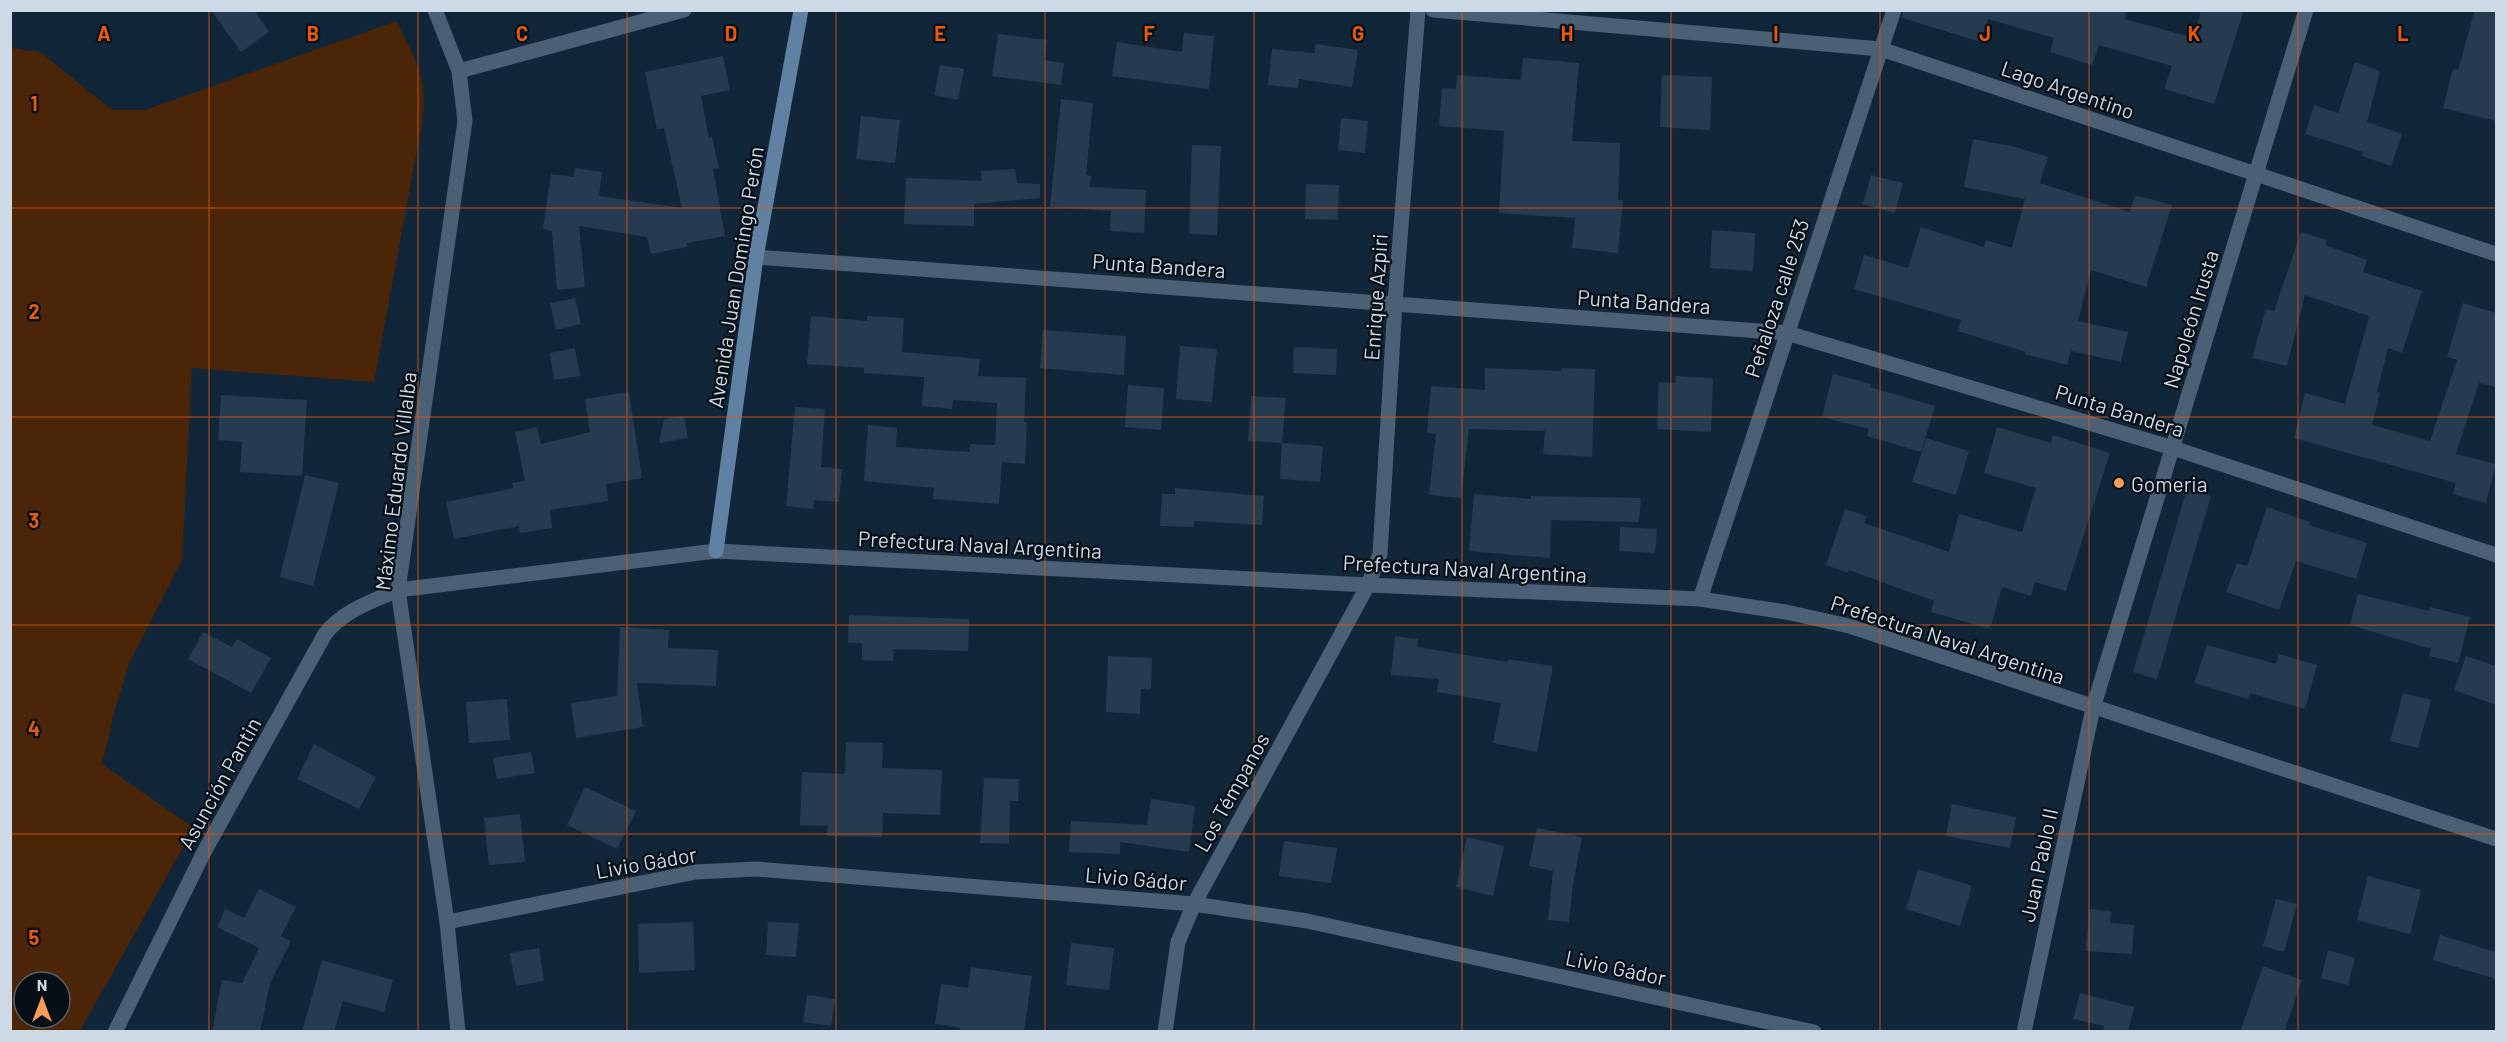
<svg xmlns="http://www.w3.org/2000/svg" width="2507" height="1042" font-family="Barlow,sans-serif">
  <rect width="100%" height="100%" fill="#112639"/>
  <path fill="#4a2507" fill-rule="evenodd" d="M397 21C406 42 421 65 423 89 425 100 423 112 422 123L374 382 192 368 182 560 129 664 115 709 102 764 194 828 80 1031H11V48L40 52 112 110H145ZM24 982H60V1018H24Z"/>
  <g fill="#263b50">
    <path d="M211 10H254L269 32 241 52Z"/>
    <path d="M1903 10 1981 12V10H2127L2125 19 2194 38 2201 10H2244L2214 104 2164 89 2172 66 2099 45 2092 65 2050 52 2054 38 1988 19 1981 42 1902 18Z"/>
    <path d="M2475 10H2496V121L2443 108 2453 69 2458 70Z"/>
    <path d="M1184 33 1214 36 1209 89 1112 76 1117 42 1182 52Z"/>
    <path d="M998 34 1047 40 1044 60 1064 63 1061 85 992 76Z"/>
    <path d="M1316 44 1358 50 1352 87 1299 79 1298 88 1268 85 1272 49 1314 53Z"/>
    <path d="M723 56 730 90 701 96 709 138 712 137 719 168 713 169 725 236 687 243V247L651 254 647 237 579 226 585 287 557 290 552 231 543 229 551 174 574 177 575 168 602 172 599 196 682 208 664 128 657 129 645 72Z"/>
    <path d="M1523 58 1579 63 1572 141 1620 143 1618 200H1623L1618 253 1572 248 1575 218 1499 213 1504 131 1439 126 1442 88 1456 89 1457 75 1521 80Z"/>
    <path d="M2355 62 2380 71 2367 122 2402 134 2391 166 2362 156 2363 152 2305 134 2314 105 2338 113Z"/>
    <path d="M940 65 964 69 958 100 934 95Z"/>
    <path d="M1662 75 1712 77 1710 130 1660 127Z"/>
    <path d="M1061 99 1093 103 1086 175 1091 176 1090 187 1146 190 1144 233 1110 231 1111 211 1050 207Z"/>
    <path d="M861 116 900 120 895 163 856 159Z"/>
    <path d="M1341 118 1368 121 1365 153 1338 150Z"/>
    <path d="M1973 139 2016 147 2048 157 2040 183 2130 212 2135 195 2172 205 2146 287 2091 270 2078 321 2128 332 2121 362 2071 351 2067 365 2025 354 2026 352 1958 331 1961 320 1854 289 1864 255 1908 268 1921 227 1983 247 1986 240 2012 248 2025 199 1964 187Z"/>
    <path d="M1192 145 1221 146 1217 235 1189 234Z"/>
    <path d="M1015 169 1017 183 1040 184V198L974 204V226L904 224 906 178 982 181 981 171Z"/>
    <path d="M1871 175 1903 183 1895 213 1863 204Z"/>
    <path d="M1306 184 1339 185 1338 220 1305 219Z"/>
    <path d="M1712 230 1755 233 1753 271 1710 268Z"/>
    <path d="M2301 232 2327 240 2325 245 2367 260 2363 272 2422 291 2402 353 2388 348 2377 392 2380 393 2372 425 2430 441 2457 360 2447 357 2463 303 2496 313V387L2479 383 2456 454 2496 464 2486 503 2453 494 2456 483 2294 438 2305 393 2345 404 2369 316 2305 295 2287 366 2252 358 2266 309 2274 311Z"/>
    <path d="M575 298 581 324 556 330 550 303Z"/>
    <path d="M811 316 867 321V316L904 318 902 352 980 359 978 376 1026 378 1024 422H1027L1025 464 1002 462 999 504 933 499 934 488 864 481 868 425 897 428 896 447 970 452V444L995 445 997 403 953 400 952 409 922 406 924 377 864 373V368L807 364Z"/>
    <path d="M1043 330 1126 336 1124 375 1040 368Z"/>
    <path d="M1180 346 1217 349 1212 402 1176 399Z"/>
    <path d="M1294 347 1337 349 1336 375 1293 373Z"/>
    <path d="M575 348 580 376 554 380 550 353Z"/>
    <path d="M1485 368 1562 371V368L1595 369 1592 457 1543 454 1545 431 1469 429 1461 498 1429 495 1436 434 1427 433 1431 386 1485 390Z"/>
    <path d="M1833 374 1871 384 1870 387 1935 406 1921 452 1867 436 1869 429 1822 417Z"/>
    <path d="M1676 376 1713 378 1711 432 1657 429 1659 382 1675 383Z"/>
    <path d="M1128 385 1164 388 1161 430 1125 427Z"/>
    <path d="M629 392 642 478 606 484 608 501 550 510 552 528 520 533 519 526 454 539 446 502 513 488 512 483 525 481 515 432 537 427 541 444 590 432 585 399Z"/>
    <path d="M221 395 307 400 302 476 240 472 242 442 218 440Z"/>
    <path d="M1251 396 1286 398 1282 443 1248 441Z"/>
    <path d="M795 407 825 409 821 467 842 469 839 502 814 500 813 509 786 506Z"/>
    <path d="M684 416 688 438 659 443 664 419Z"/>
    <path d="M1997 427 2051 443 2053 435 2110 453 2066 591 2035 582 2031 596 2002 587 1990 629 1931 612 1934 601 1849 570 1848 573 1826 565 1845 509 1867 516 1864 523 1949 552 1959 514 2022 532 2036 488 1984 473Z"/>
    <path d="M1926 438 1969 451 1956 495 1912 482Z"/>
    <path d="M1282 443 1323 446 1320 482 1280 479Z"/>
    <path d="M305 475 339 483 313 586 280 577Z"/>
    <path d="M1175 488 1264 496 1262 525 1194 521V527L1160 526 1162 494H1175Z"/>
    <path d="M2187 489 2211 496 2157 679 2133 672Z"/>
    <path d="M1474 494 1531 499V496L1641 498 1639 522 1551 520 1550 558 1469 551Z"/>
    <path d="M2267 507 2310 522 2309 525 2367 543 2356 579 2296 561 2279 610 2226 592 2237 563 2247 566Z"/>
    <path d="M1620 527 1657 529 1655 553 1619 551Z"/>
    <path d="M2358 594 2429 611 2430 607 2470 617 2458 663 2429 656 2431 649 2350 625Z"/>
    <path d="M849 615 969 619 968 651 894 649 893 661 862 660V643H848Z"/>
    <path d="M620 627 669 630 668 648 718 650 716 686 637 683 643 727 576 738 571 703 617 696Z"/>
    <path d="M203 632 232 647 237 639 271 658 251 693 188 659Z"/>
    <path d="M1395 636 1418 639 1417 647 1507 662 1508 659 1553 666 1537 752 1493 743 1501 703 1437 692 1439 679 1391 675Z"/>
    <path d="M2207 645 2276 664 2279 654 2317 665 2305 709 2250 693 2248 699 2194 683Z"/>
    <path d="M1108 656 1152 658 1151 689H1141L1140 714 1106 712Z"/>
    <path d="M2466 656 2496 666V705L2454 690Z"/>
    <path d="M2403 693 2431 700 2418 748 2390 741Z"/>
    <path d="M507 699 510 740 469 743 466 702Z"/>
    <path d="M846 742 883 743 882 768 942 770 940 815 883 813 882 837 827 836 828 826 800 825 802 772 845 774Z"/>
    <path d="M314 744 376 777 359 809 297 779Z"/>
    <path d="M531 752 535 773 497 779 493 758Z"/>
    <path d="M984 778 1019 779 1018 801H1010L1009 844 980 843Z"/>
    <path d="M585 787 636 811 617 849 567 825Z"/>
    <path d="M1151 799 1195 806 1189 852 1120 842V854L1069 852 1071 821 1147 825Z"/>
    <path d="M1952 804 2016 817 2010 848 1946 836Z"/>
    <path d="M520 814 525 862 489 865 484 818Z"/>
    <path d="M1537 828 1582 837 1573 884 1569 922 1548 920 1553 871 1529 866Z"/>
    <path d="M1467 837 1504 846 1493 896 1456 887Z"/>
    <path d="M1284 841 1337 848 1331 883 1279 876Z"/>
    <path d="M1918 869 1972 886 1960 926 1906 909Z"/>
    <path d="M2368 876 2421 890 2410 934 2357 920Z"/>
    <path d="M259 889 296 907 281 936 291 941 270 983 260 1032H212L222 980 242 983 259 948 217 927 225 909 244 918Z"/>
    <path d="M2276 899 2297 904 2284 952 2263 946Z"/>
    <path d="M2089 909 2111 911 2110 923 2134 925 2132 954 2086 951Z"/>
    <path d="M693 922 695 970 639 973 638 924Z"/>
    <path d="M768 922 799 923 796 957 766 955Z"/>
    <path d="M2440 935 2496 952V979L2433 960Z"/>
    <path d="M1071 943 1114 948 1109 990 1066 985Z"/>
    <path d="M539 948 544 981 516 986 510 953Z"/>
    <path d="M2328 950 2355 958 2348 985 2321 978Z"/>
    <path d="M322 960 393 980 384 1012 343 1001 334 1032H302Z"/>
    <path d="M2263 966 2302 980 2284 1032H2240Z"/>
    <path d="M971 967 1032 976 1024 1032H959L960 1028 935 1024 941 984 968 988Z"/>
    <path d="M2080 993 2134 1007 2128 1032H2102L2104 1026 2073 1019Z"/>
    <path d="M807 995 835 999 831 1026 803 1022Z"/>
  </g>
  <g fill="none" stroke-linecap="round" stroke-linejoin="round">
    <g stroke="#4b6074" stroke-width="15">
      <path d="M435 10 459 71 465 121 398 590 447 922 458 1032"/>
      <path d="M1433 10 1881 49 2496 254"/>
      <path d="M459 71 684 10"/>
      <path d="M756 257 1787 333 2173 448 2496 555"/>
      <path d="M1700 599 1894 10"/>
      <path d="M447 922 696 872 756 869 1194 904 1307 921 1814 1032"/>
      <path d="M115 1032 204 852 325 634C344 610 371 602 398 590L716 551 1368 585 1700 599 1786 612 1849 626 2496 839"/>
      <path d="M1165 1032 1178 942 1194 904 1368 585 1380 554 1395 303 1418 10"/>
      <path d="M2024 1032 2093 708 2306 10"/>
    </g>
    <path stroke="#6081a2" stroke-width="15" d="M716 551 756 257 801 10"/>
  </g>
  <path fill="none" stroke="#e8590c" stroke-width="1.5" stroke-opacity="0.55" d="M209 10V1032M418 10V1032M627 10V1032M836 10V1032M1045 10V1032M1254 10V1032M1462 10V1032M1671 10V1032M1880 10V1032M2089 10V1032M2298 10V1032M10 208H2496M10 417H2496M10 625H2496M10 834H2496"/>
  <circle fill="#fd9c56" stroke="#060e16" stroke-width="2" cx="2119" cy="483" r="6"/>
  <g text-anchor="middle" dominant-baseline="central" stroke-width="4.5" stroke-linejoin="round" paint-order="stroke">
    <g font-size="21" fill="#cddae6" stroke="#060e16">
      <text transform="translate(2068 89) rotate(19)">Lago Argentino</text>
      <text transform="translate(1159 265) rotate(4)">Punta Bandera</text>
      <text transform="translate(735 277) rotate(-81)">Avenida Juan Domingo Perón</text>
      <text transform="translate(1375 297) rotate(-86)">Enrique Azpiri</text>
      <text transform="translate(1776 298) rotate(-72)">Peñaloza calle 253</text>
      <text transform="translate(1644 301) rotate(4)">Punta Bandera</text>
      <text transform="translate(2190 319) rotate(-73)">Napoleón Irusta</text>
      <text transform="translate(2120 410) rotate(17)">Punta Bandera</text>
      <text transform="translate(395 481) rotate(-83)">Máximo Eduardo Villalba</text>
      <text transform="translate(980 544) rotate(3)">Prefectura Naval Argentina</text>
      <text transform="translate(1465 568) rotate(3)">Prefectura Naval Argentina</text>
      <text transform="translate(1948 639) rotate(18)">Prefectura Naval Argentina</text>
      <text transform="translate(219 783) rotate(-61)">Asunción Pantin</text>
      <text transform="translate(1231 792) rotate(-61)">Los Témpanos</text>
      <text transform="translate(646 862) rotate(-10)">Livio Gádor</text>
      <text transform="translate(2038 865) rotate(-78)">Juan Pablo II</text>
      <text transform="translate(1136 878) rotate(5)">Livio Gádor</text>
      <text transform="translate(1616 967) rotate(12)">Livio Gádor</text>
    </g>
    <g font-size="21" fill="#cddae6" stroke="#060e16" text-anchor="start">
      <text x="2131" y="483">Gomeria</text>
    </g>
  </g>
  <g font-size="20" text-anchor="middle" font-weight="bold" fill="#e8590c" stroke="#060e16" stroke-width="4.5" stroke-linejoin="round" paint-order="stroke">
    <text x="104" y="41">A</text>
    <text x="313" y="41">B</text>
    <text x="522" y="41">C</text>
    <text x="731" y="41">D</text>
    <text x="940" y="41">E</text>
    <text x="1149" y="41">F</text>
    <text x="1358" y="41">G</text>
    <text x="1567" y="41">H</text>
    <text x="1776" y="41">I</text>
    <text x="1985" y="41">J</text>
    <text x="2194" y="41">K</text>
    <text x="2403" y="41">L</text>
    <text x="34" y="111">1</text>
    <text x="34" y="319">2</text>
    <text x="34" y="528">3</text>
    <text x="34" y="736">4</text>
    <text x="34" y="945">5</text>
  </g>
  <rect width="2507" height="1042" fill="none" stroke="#cddae6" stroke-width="24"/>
  <g transform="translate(42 1000)"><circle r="28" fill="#060e16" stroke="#566069" stroke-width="1.5"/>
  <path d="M0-4.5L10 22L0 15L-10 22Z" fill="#fd9c56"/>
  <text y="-9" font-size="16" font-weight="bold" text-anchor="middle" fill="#cddae6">N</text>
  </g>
</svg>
